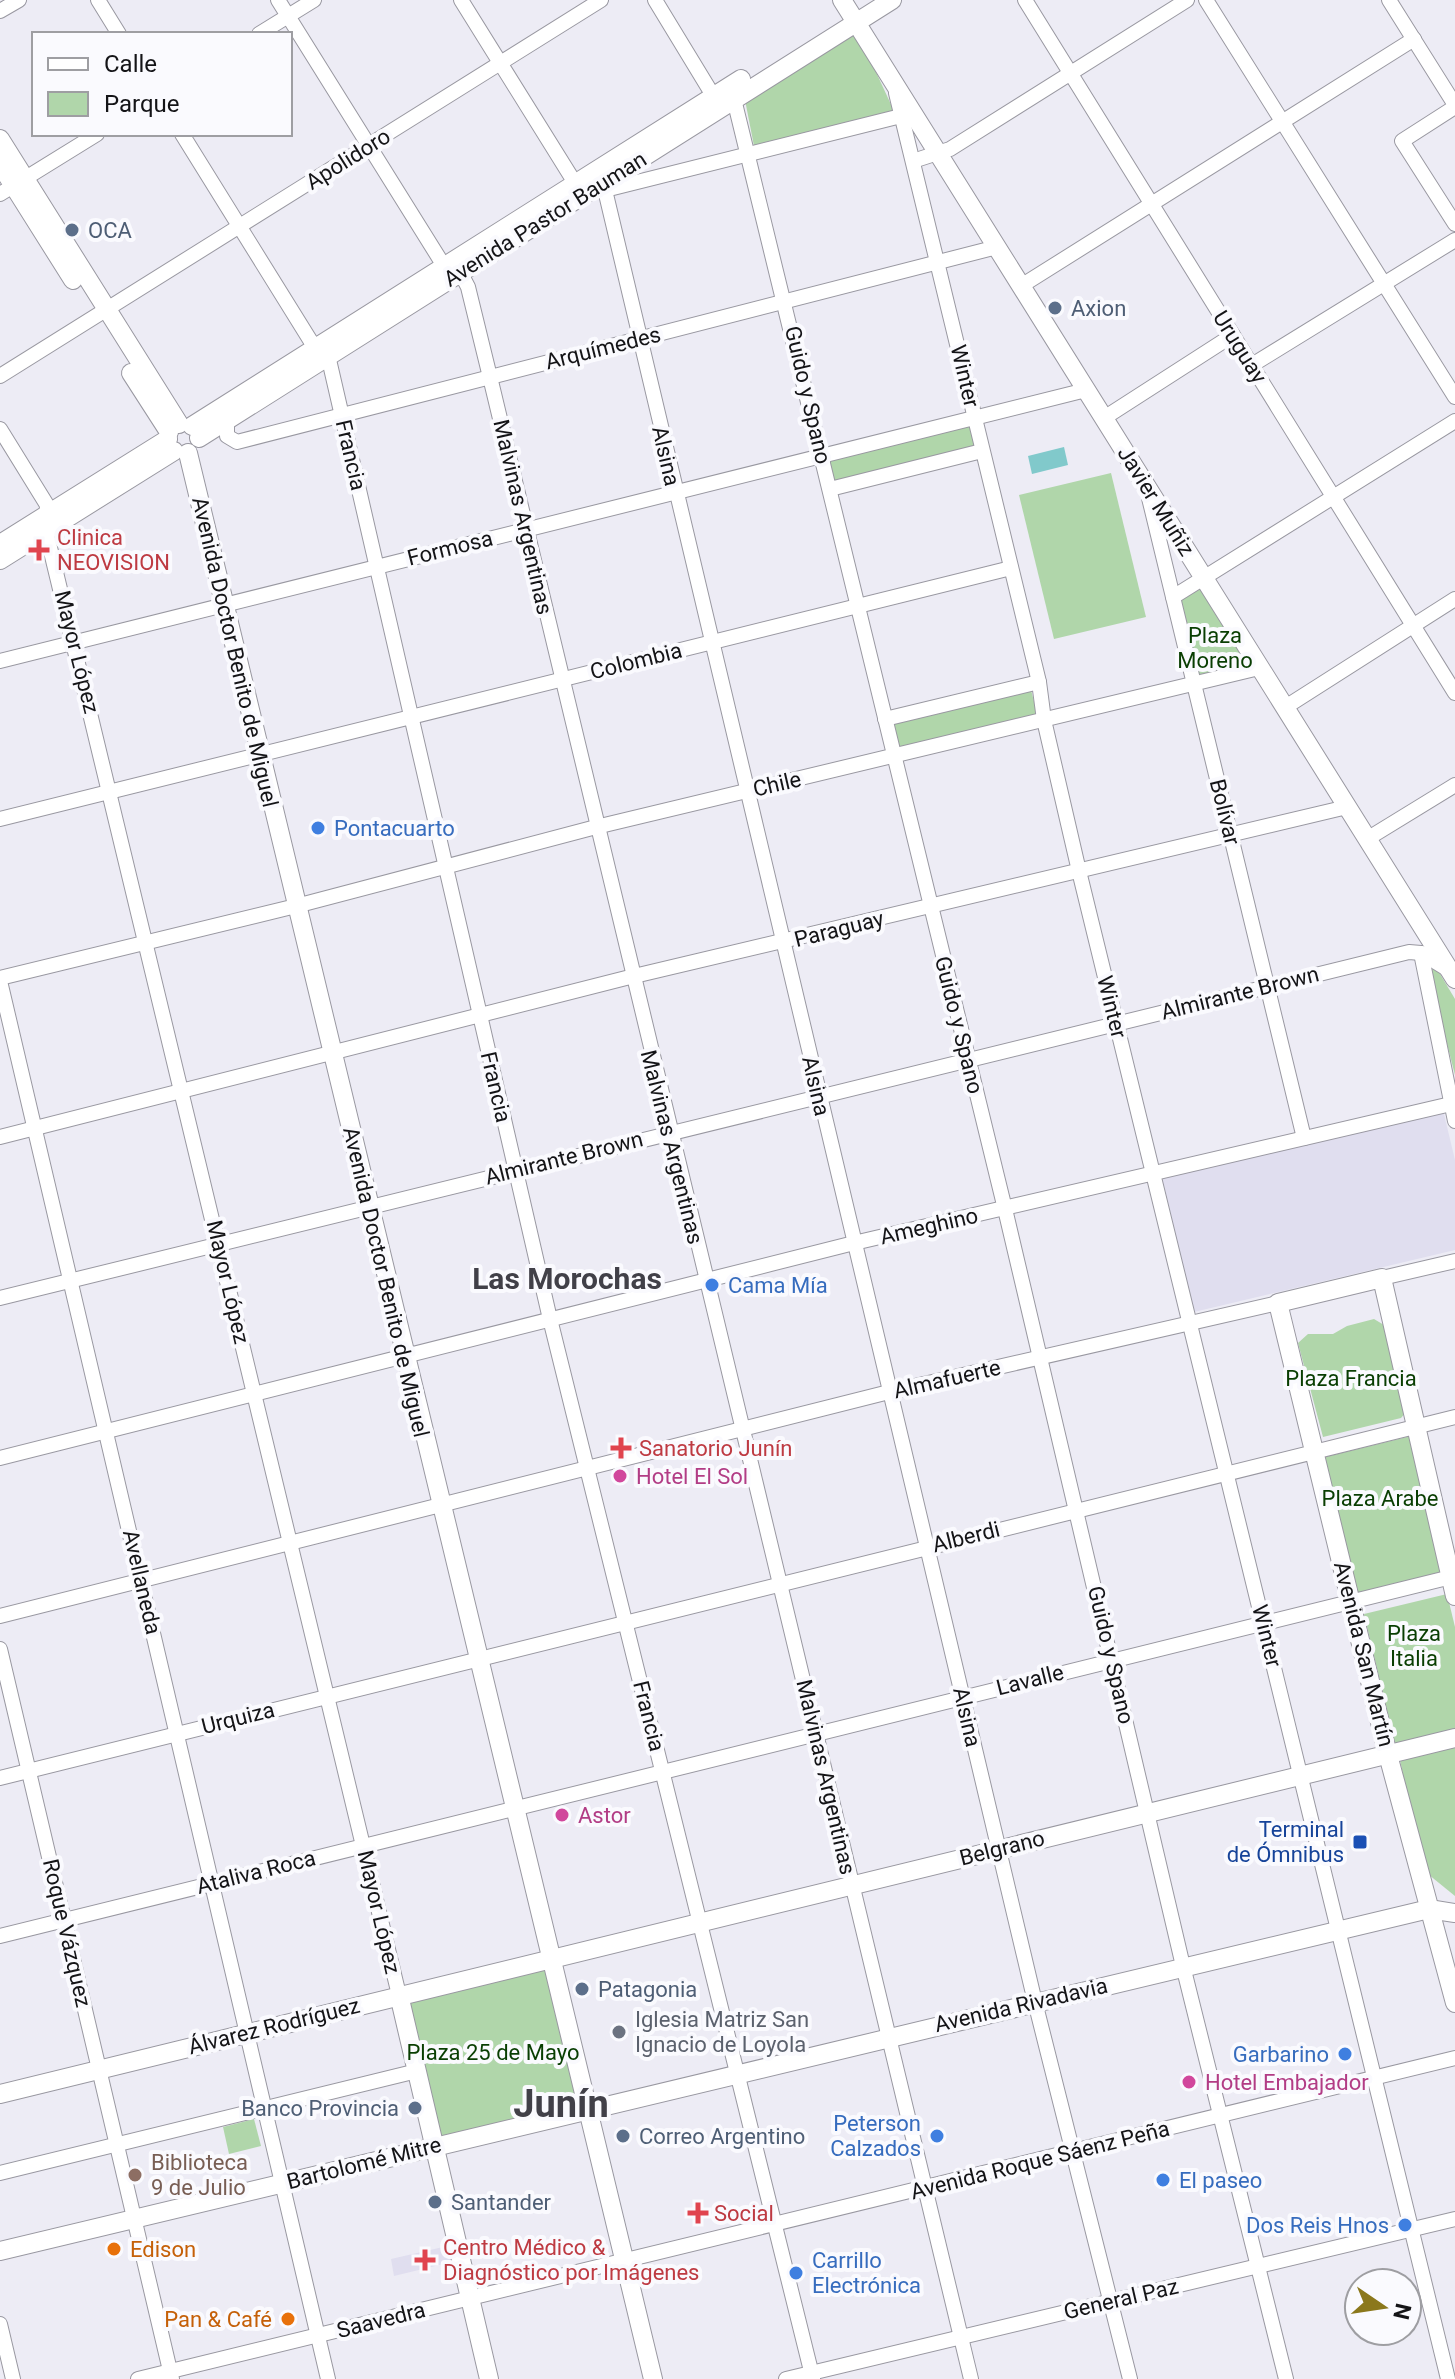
<svg xmlns="http://www.w3.org/2000/svg" width="1455" height="2379" font-family="Roboto,sans-serif">
  <rect width="100%" height="100%" fill="#edecf5"/>
  <g fill="#e0deef">
    <path d="M1443 1110 1455 1160V1250L1194 1312 1162 1177Z"/>
    <path d="M456 2244 460 2260 394 2276 391 2259Z"/>
  </g>
  <g fill="#b0d6aa">
    <path d="M857 31 894 111 754 146 745 100Z"/>
    <path d="M971 422 978 447 834 484 827 458Z"/>
    <path d="M1111 473 1146 617 1054 639 1019 495Z"/>
    <path d="M1203 582 1255 665 1197 679 1177 598Z"/>
    <path d="M1031 690 1038 717 898 750 892 723Z"/>
    <path d="M1431 967 1437 969 1455 999V1075L1429 973Z"/>
    <path d="M1374 1319 1384 1325 1406 1412 1401 1418 1323 1437 1298 1343 1308 1334H1333L1347 1326Z"/>
    <path d="M1411 1436 1443 1577 1359 1597 1325 1457Z"/>
    <path d="M1447 1594 1455 1627V1730L1395 1744 1364 1614Z"/>
    <path d="M1455 1746V1896L1423 1870 1400 1760Z"/>
    <path d="M548 1958 587 2110 436 2146 399 1995Z"/>
    <path d="M254 2119 261 2146 229 2154 223 2127Z"/>
  </g>
  <path fill="#81c9cb" d="M1064 447 1068 465 1032 474 1028 456Z"/>
  <g fill="none" stroke-linecap="round" stroke-linejoin="round">
    <g stroke="#9998a1" stroke-width="16">
      <g id="minor">
        <path d="M98 0 119 34"/>
        <path d="M278 0 449 274"/>
        <path d="M461 0 580 191"/>
        <path d="M655 0 717 102"/>
        <path d="M1025 0 1455 693"/>
        <path d="M1206 0 1455 397"/>
        <path d="M1389 0 1455 105"/>
        <path d="M0 11 19 0"/>
        <path d="M259 34 314 0"/>
        <path d="M732 91 1005 1209 1183 1966 1286 2379"/>
        <path d="M896 93 1039 682 1044 720 1079 871 1448 2379"/>
        <path d="M1455 107 1402 141 1455 224"/>
        <path d="M182 134 310 340 330 364 550 1319 813 2379"/>
        <path d="M913 161 950 149 1187 0"/>
        <path d="M598 176 605 190 1035 2002 1130 2379"/>
        <path d="M605 190 909 114"/>
        <path d="M0 194 97 134"/>
        <path d="M456 264 468 287 490 377C647 1045 809 1712 971 2379"/>
        <path d="M1021 286 1414 39"/>
        <path d="M1252 365 1455 240"/>
        <path d="M0 376 601 0"/>
        <path d="M1104 418 1233 335"/>
        <path d="M227 420V436L237 442 997 247"/>
        <path d="M0 429 47 505 46 531 399 1995"/>
        <path d="M830 489 982 451"/>
        <path d="M1149 498 1304 1138"/>
        <path d="M1173 597 1455 421"/>
        <path d="M0 661 1086 390"/>
        <path d="M1284 708 1455 599"/>
        <path d="M885 719 1039 682"/>
        <path d="M0 819 1011 568"/>
        <path d="M1367 839 1455 785"/>
        <path d="M1421 953 1455 1121"/>
        <path d="M0 978 296 906 596 827 1259 668"/>
        <path d="M0 981 328 2379"/>
        <path d="M0 1137 630 977 1347 807"/>
        <path d="M1382 1278 1455 1261"/>
        <path d="M0 1298 1409 952 1421 953 1447 969"/>
        <path d="M0 1458 854 1243 1455 1103"/>
        <path d="M0 1616 889 1392 1278 1303"/>
        <path d="M0 1649 172 2379"/>
        <path d="M0 1778 1455 1417"/>
        <path d="M0 1936 1455 1576"/>
        <path d="M0 2173 417 2071"/>
        <path d="M0 2324 13 2379"/>
        <path d="M138 2379 1455 2058"/>
        <path d="M786 2379 1455 2219"/>
      </g>
    </g>
    <g stroke="#9998a1" stroke-width="20">
      <g id="major">
        <path d="M842 0 1455 979"/>
        <path d="M0 139 179 424"/>
        <path d="M0 164 73 280"/>
        <path d="M131 373 169 432"/>
        <path d="M192 426 741 79"/>
        <path d="M199 438 892 0"/>
        <path d="M188 453 653 2379"/>
        <path d="M0 544 168 439"/>
        <path d="M0 560 174 451"/>
        <path d="M1455 1596 1382 1278 1278 1303 1388 1755 1455 2003"/>
        <path d="M399 1995 489 2379"/>
        <path d="M0 2094 1455 1738"/>
        <path d="M0 2251 1429 1909 1455 1913"/>
      </g>
    </g>
    <use href="#minor" stroke="#fff" stroke-width="14"/>
    <use href="#major" stroke="#fff" stroke-width="18"/>
  </g>
  <g fill="#5c6f8a" stroke="#fafafe" stroke-width="3">
    <circle cx="72" cy="230" r="8"/>
    <circle cx="1055" cy="308" r="8"/>
    <circle cx="582" cy="1989" r="8"/>
    <circle cx="415" cy="2108" r="8"/>
    <circle cx="623" cy="2136" r="8"/>
    <circle cx="435" cy="2202" r="8"/>
  </g>
  <g fill="#e0444e" stroke="#fafafe" stroke-width="3">
    <path d="M35 538h8v8h8v8h-8v8h-8v-8h-8v-8h8z"/>
    <path d="M617 1436h8v8h8v8h-8v8h-8v-8h-8v-8h8z"/>
    <path d="M694 2201h8v8h8v8h-8v8h-8v-8h-8v-8h8z"/>
    <path d="M421 2248h8v8h8v8h-8v8h-8v-8h-8v-8h8z"/>
  </g>
  <g fill="#3f7fe0" stroke="#fafafe" stroke-width="3">
    <circle cx="318" cy="828" r="8"/>
    <circle cx="712" cy="1285" r="8"/>
    <circle cx="1345" cy="2054" r="8"/>
    <circle cx="937" cy="2136" r="8"/>
    <circle cx="1163" cy="2180" r="8"/>
    <circle cx="1405" cy="2225" r="8"/>
    <circle cx="796" cy="2273" r="8"/>
  </g>
  <g fill="#d1479c" stroke="#fafafe" stroke-width="3">
    <circle cx="620" cy="1476" r="8"/>
    <circle cx="562" cy="1815" r="8"/>
    <circle cx="1189" cy="2082" r="8"/>
  </g>
  <rect fill="#1a4fb4" stroke="#fafafe" stroke-width="3" x="1352" y="1834" width="16" height="16" rx="4"/>
  <circle fill="#6b7280" stroke="#fafafe" stroke-width="3" cx="619" cy="2032" r="8"/>
  <circle fill="#8d6e63" stroke="#fafafe" stroke-width="3" cx="135" cy="2175" r="8"/>
  <g fill="#e8710a" stroke="#fafafe" stroke-width="3">
    <circle cx="114" cy="2249" r="8"/>
    <circle cx="288" cy="2319" r="8"/>
  </g>
  <g text-anchor="middle" dominant-baseline="central" stroke-width="8" stroke-linejoin="round" paint-order="stroke">
    <g font-size="22" fill="#141417" stroke="#fafafe">
      <text transform="translate(348 159) rotate(-32)">Apolidoro</text>
      <text transform="translate(545 219) rotate(-32)">Avenida Pastor Bauman</text>
      <text transform="translate(1240 347) rotate(58)">Uruguay</text>
      <text transform="translate(603 348) rotate(-14)">Arquímedes</text>
      <text transform="translate(965 376) rotate(77)">Winter</text>
      <text transform="translate(808 395) rotate(77)">Guido y Spano</text>
      <text transform="translate(351 455) rotate(77)">Francia</text>
      <text transform="translate(666 456) rotate(77)">Alsina</text>
      <text transform="translate(1156 501) rotate(58)">Javier Muñiz</text>
      <text transform="translate(523 517) rotate(77)">Malvinas Argentinas</text>
      <text transform="translate(450 548) rotate(-14)">Formosa</text>
      <text transform="translate(77 652) rotate(76)">Mayor López</text>
      <text transform="translate(235 652) rotate(77)">Avenida Doctor Benito de Miguel</text>
      <text transform="translate(636 661) rotate(-14)">Colombia</text>
      <text transform="translate(777 784) rotate(-13)">Chile</text>
      <text transform="translate(1225 812) rotate(76)">Bolívar</text>
      <text transform="translate(839 929) rotate(-14)">Paraguay</text>
      <text transform="translate(1240 993) rotate(-14)">Almirante Brown</text>
      <text transform="translate(1112 1007) rotate(76)">Winter</text>
      <text transform="translate(959 1025) rotate(76)">Guido y Spano</text>
      <text transform="translate(816 1086) rotate(77)">Alsina</text>
      <text transform="translate(496 1087) rotate(77)">Francia</text>
      <text transform="translate(672 1147) rotate(76)">Malvinas Argentinas</text>
      <text transform="translate(564 1158) rotate(-14)">Almirante Brown</text>
      <text transform="translate(929 1226) rotate(-13)">Ameghino</text>
      <text transform="translate(228 1282) rotate(77)">Mayor López</text>
      <text transform="translate(386 1282) rotate(77)">Avenida Doctor Benito de Miguel</text>
      <text transform="translate(947 1379) rotate(-13)">Almafuerte</text>
      <text transform="translate(966 1537) rotate(-14)">Alberdi</text>
      <text transform="translate(142 1582) rotate(77)">Avellaneda</text>
      <text transform="translate(1267 1636) rotate(76)">Winter</text>
      <text transform="translate(1364 1654) rotate(76)">Avenida San Martín</text>
      <text transform="translate(1111 1655) rotate(77)">Guido y Spano</text>
      <text transform="translate(1030 1680) rotate(-14)">Lavalle</text>
      <text transform="translate(649 1716) rotate(76)">Francia</text>
      <text transform="translate(967 1717) rotate(77)">Alsina</text>
      <text transform="translate(238 1718) rotate(-14)">Urquiza</text>
      <text transform="translate(826 1777) rotate(77)">Malvinas Argentinas</text>
      <text transform="translate(1002 1848) rotate(-14)">Belgrano</text>
      <text transform="translate(256 1872) rotate(-14)">Ataliva Roca</text>
      <text transform="translate(379 1912) rotate(77)">Mayor López</text>
      <text transform="translate(67 1933) rotate(77)">Roque Vázquez</text>
      <text transform="translate(1021 2005) rotate(-13)">Avenida Rivadavia</text>
      <text transform="translate(274 2026) rotate(-14)">Álvarez Rodríguez</text>
      <text transform="translate(1040 2160) rotate(-14)">Avenida Roque Sáenz Peña</text>
      <text transform="translate(364 2163) rotate(-14)">Bartolomé Mitre</text>
      <text transform="translate(1121 2299) rotate(-13)">General Paz</text>
      <text transform="translate(381 2320) rotate(-14)">Saavedra</text>
    </g>
    <g font-size="22" fill="#4e5e75" stroke="#fafafe" text-anchor="start">
      <text x="88" y="230">OCA</text>
      <text x="1071" y="308">Axion</text>
      <text x="598" y="1989">Patagonia</text>
      <text x="399" y="2108" text-anchor="end">Banco Provincia</text>
      <text x="639" y="2136">Correo Argentino</text>
      <text x="451" y="2202">Santander</text>
    </g>
    <g font-size="22" fill="#be3a42" stroke="#fafafe" text-anchor="start">
      <text x="57" y="537">Clinica<tspan x="57" dy="25">NEOVISION</tspan></text>
      <text x="639" y="1448">Sanatorio Junín</text>
      <text x="714" y="2213">Social</text>
      <text x="443" y="2247">Centro Médico &amp;<tspan x="443" dy="25">Diagnóstico por Imágenes</tspan></text>
    </g>
    <g font-size="22" fill="#093e02" stroke="#fafafe">
      <text x="1215" y="635">Plaza<tspan x="1215" dy="25">Moreno</tspan></text>
      <text x="1351" y="1378">Plaza Francia</text>
      <text x="1380" y="1498">Plaza Arabe</text>
      <text x="1414" y="1633">Plaza<tspan x="1414" dy="25">Italia</tspan></text>
      <text x="493" y="2052">Plaza 25 de Mayo</text>
    </g>
    <g font-size="22" fill="#366cbe" stroke="#fafafe" text-anchor="start">
      <text x="334" y="828">Pontacuarto</text>
      <text x="728" y="1285">Cama Mía</text>
      <text x="1329" y="2054" text-anchor="end">Garbarino</text>
      <text x="921" y="2123" text-anchor="end">Peterson<tspan x="921" dy="25">Calzados</tspan></text>
      <text x="1179" y="2180">El paseo</text>
      <text x="1389" y="2225" text-anchor="end">Dos Reis Hnos</text>
      <text x="812" y="2260">Carrillo<tspan x="812" dy="25">Electrónica</tspan></text>
    </g>
    <g font-size="22" fill="#b23c85" stroke="#fafafe" text-anchor="start">
      <text x="636" y="1476">Hotel El Sol</text>
      <text x="578" y="1815">Astor</text>
      <text x="1205" y="2082">Hotel Embajador</text>
    </g>
    <g font-size="22" fill="#164399" stroke="#fafafe" text-anchor="end">
      <text x="1344" y="1829">Terminal<tspan x="1344" dy="25">de Ómnibus</tspan></text>
    </g>
    <g font-size="22" fill="#5b616d" stroke="#fafafe" text-anchor="start">
      <text x="635" y="2019">Iglesia Matriz San<tspan x="635" dy="25">Ignacio de Loyola</tspan></text>
    </g>
    <g font-size="22" fill="#785e54" stroke="#fafafe" text-anchor="start">
      <text x="151" y="2162">Biblioteca<tspan x="151" dy="25">9 de Julio</tspan></text>
    </g>
    <g font-size="22" fill="#c56008" stroke="#fafafe" text-anchor="start">
      <text x="130" y="2249">Edison</text>
      <text x="272" y="2319" text-anchor="end">Pan &amp; Café</text>
    </g>
    <g font-size="30" font-weight="bold" fill="#414048" stroke="#fafafe">
      <text x="567" y="1278">Las Morochas</text>
    </g>
    <g font-size="38" font-weight="bold" fill="#414048" stroke="#fafafe">
      <text x="561" y="2104">Junín</text>
    </g>
  </g>
  <rect x="32" y="32" width="260" height="104" fill="#fafafe" stroke="#9e9ea2" stroke-width="2"/>
  <rect x="48" y="58" width="40" height="12" fill="#ffffff" stroke="#9e9ea2" stroke-width="2"/>
  <text x="104" y="72" font-size="24" fill="#141417">Calle</text>
  <rect x="48" y="92" width="40" height="24" fill="#b0d6aa" stroke="#9e9ea2" stroke-width="2"/>
  <text x="104" y="112" font-size="24" fill="#141417">Parque</text>
  <g transform="translate(1383 2307) rotate(103)"><circle r="38" fill="#fafafe" stroke="#9e9ea2" stroke-width="2"/>
  <path d="M0-6L14 30L0 20L-14 30Z" fill="#8b781c"/>
  <text y="-12" font-size="22" font-weight="bold" text-anchor="middle" fill="#141417">N</text>
  </g>
</svg>
